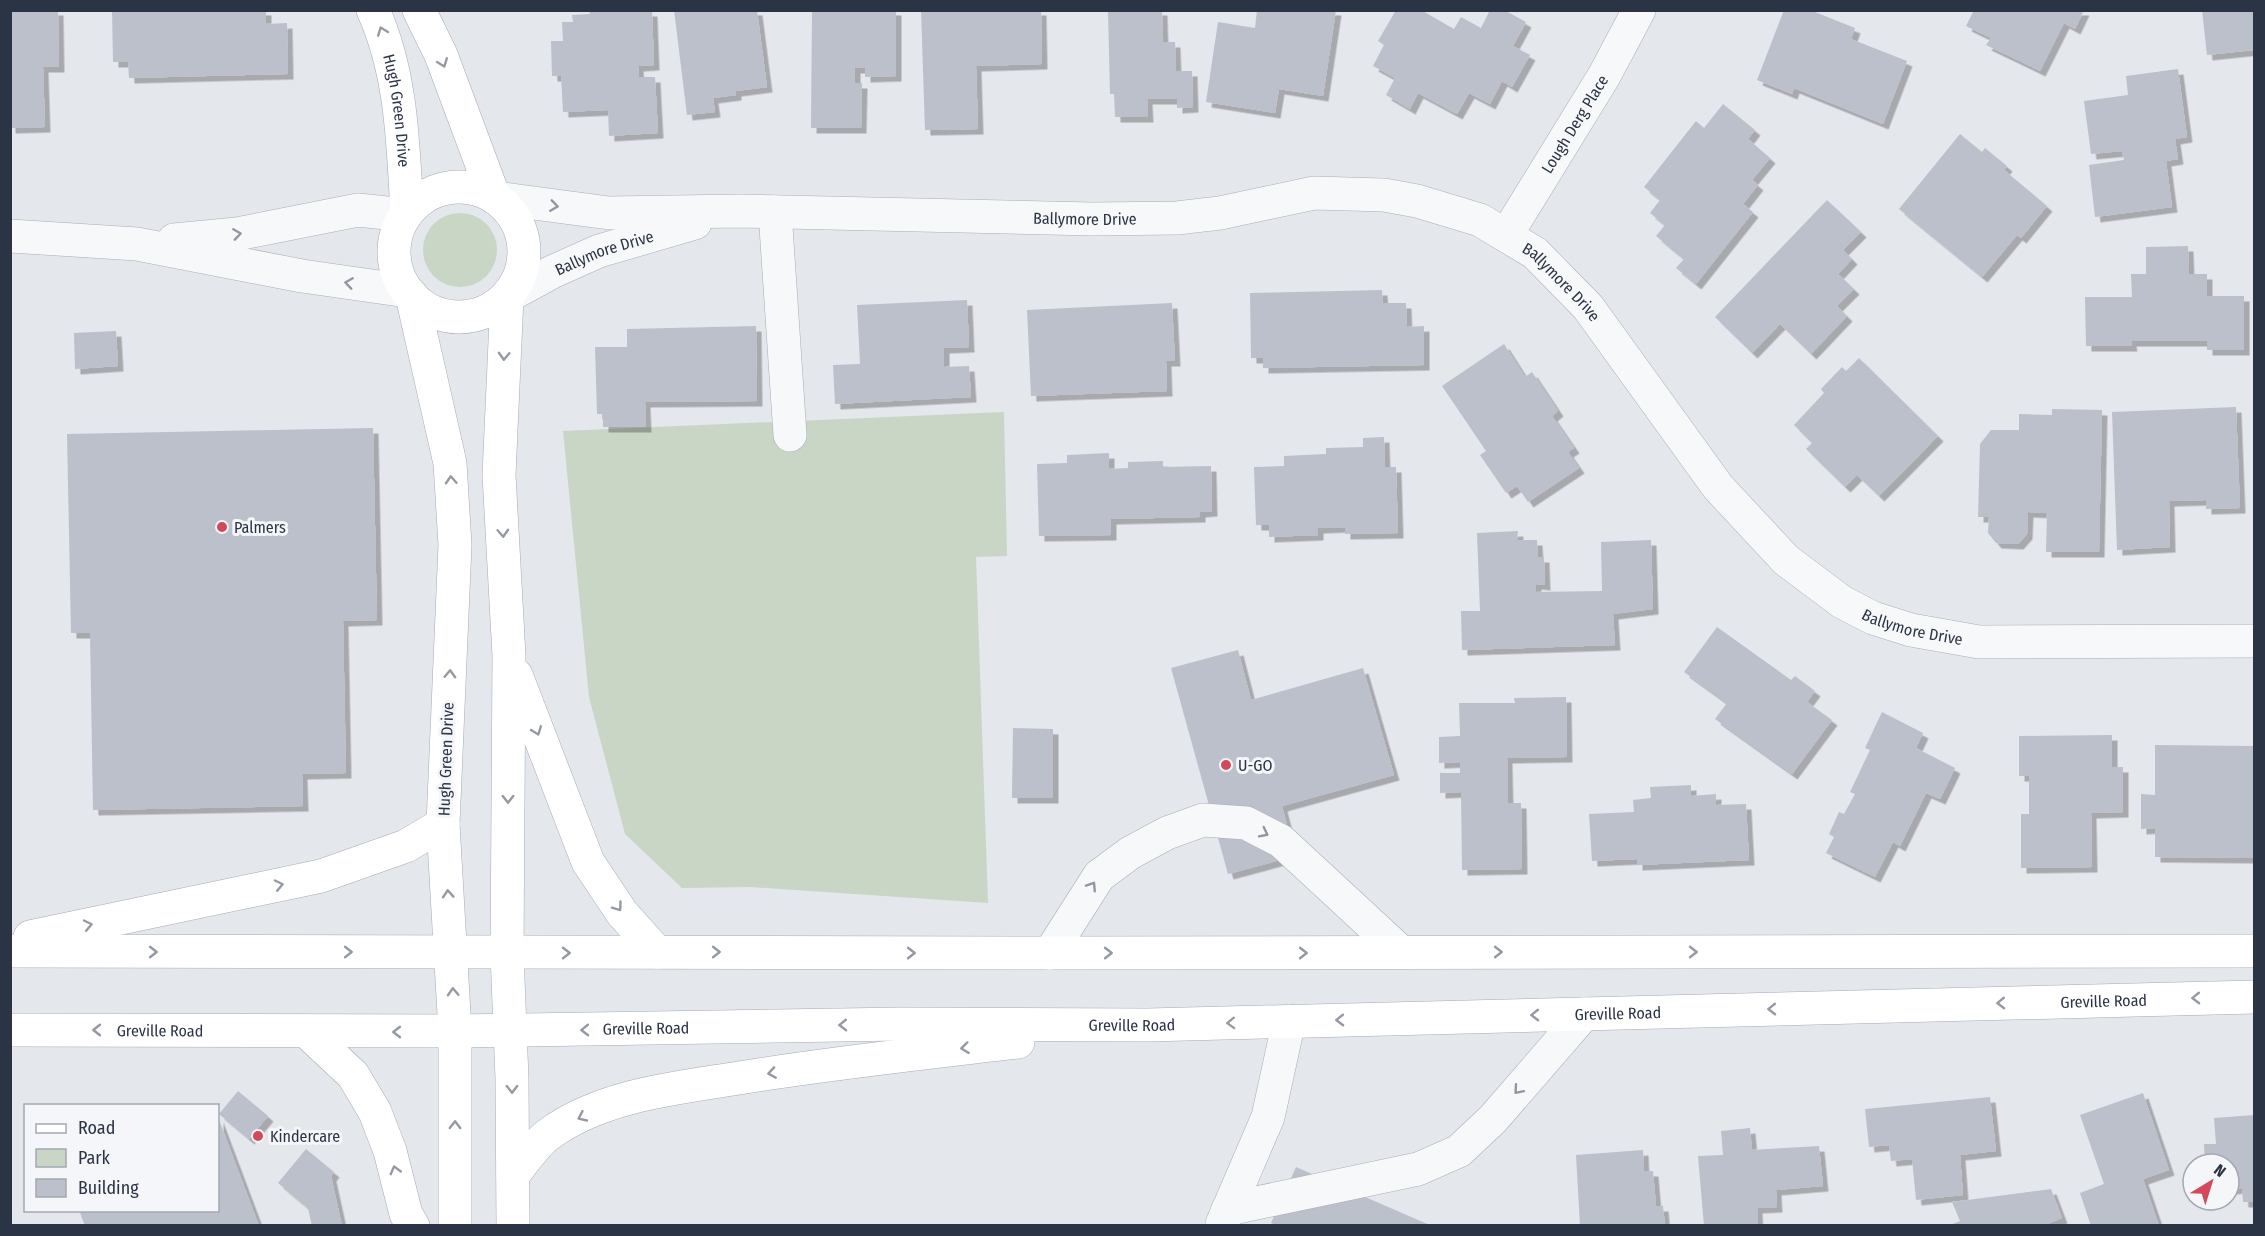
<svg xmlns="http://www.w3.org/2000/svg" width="2265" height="1236" font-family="'Fira Sans Condensed',sans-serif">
  <defs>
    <filter id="shadow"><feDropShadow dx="5.5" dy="5.5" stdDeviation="0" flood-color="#0004"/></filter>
  </defs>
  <rect width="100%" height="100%" fill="#e4e7ec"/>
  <g fill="#c9d6c5">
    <circle cx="460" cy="250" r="37"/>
    <path d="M1004 412 1007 556 976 557 988 903 749 887 682 888 625 834 589 697 563 431Z"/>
  </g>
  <g fill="#bbc0ca" filter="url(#shadow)">
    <path d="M58 10 59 67H43L45 127 10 128V11Z"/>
    <path d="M112 10H266V24L287 23 288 74 129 78 128 62H113Z"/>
    <path d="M589 10 652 11 654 65 638 66 639 77H655L658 133 609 136 608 110 563 112 561 76H552L551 41H563L562 22H573L572 15 590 14Z"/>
    <path d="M674 10H757L767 87 736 91V95L713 98 715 112 687 115Z"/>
    <path d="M812 10H896V76L865 77V68H855V83H862L861 128H811Z"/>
    <path d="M921 10H1041L1042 64 976 66 978 129 925 130Z"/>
    <path d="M1108 10H1162L1163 42H1175L1176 71H1192L1193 107 1177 108V99H1147L1148 117H1115L1114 94H1110Z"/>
    <path d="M1257 10H1336L1323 96 1279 89 1275 113 1206 102 1218 22 1255 28Z"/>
    <path d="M1396 10H1421L1454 29 1461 17 1481 28 1490 10H1504L1526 22 1513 46 1530 55 1512 87 1502 81 1490 104 1469 93 1457 114 1418 93 1410 109 1386 95 1395 78 1373 66 1384 45 1378 41Z"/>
    <path d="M1784 10H1810L1855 28 1851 39 1907 61 1883 124 1794 88 1792 94 1757 80Z"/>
    <path d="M1974 10H2084L2075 29 2064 23 2040 71 1986 45 1991 38 1966 26Z"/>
    <path d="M2202 10H2254V50L2207 55Z"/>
    <path d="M2178 69 2187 137 2175 139 2178 159 2166 161 2172 207 2095 217 2089 165 2124 160 2122 151 2091 154 2084 101 2128 95 2126 76Z"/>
    <path d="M1723 104 1755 130 1748 139 1770 158 1752 180 1758 185 1743 204 1753 212 1696 284 1676 268 1684 259 1656 236 1665 225 1650 213 1660 200 1644 187 1696 121 1704 128Z"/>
    <path d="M1960 134 1982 152 1985 148 2007 166 2004 170 2047 206 2021 238 2017 235 1982 277 1899 209Z"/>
    <path d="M1827 200 1861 232 1843 250 1852 259 1838 274 1854 289 1837 306 1847 316 1811 354 1780 324 1752 353 1715 317Z"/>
    <path d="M2188 246 2189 274H2207V296H2244V350H2207V341H2131L2132 346H2086L2085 297H2132L2131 274H2146V247Z"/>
    <path d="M1382 290 1383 303H1406L1407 327 1424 326V365L1263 368V358H1251L1250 293Z"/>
    <path d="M967 300 969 347 944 348V367L969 366 971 397 835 404 833 365 860 364 857 305Z"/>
    <path d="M1172 303 1175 361H1166L1167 391 1031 396 1027 310Z"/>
    <path d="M756 326 757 401 645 402 646 427H603V414H597L595 347H627V329Z"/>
    <path d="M116 331 118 366 75 369 74 333Z"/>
    <path d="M1504 344 1525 377 1532 372 1558 411 1552 416 1574 448 1568 452 1579 468 1528 502 1517 486 1506 493 1480 455 1486 451 1442 386Z"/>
    <path d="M1859 358 1938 436 1879 496 1857 475 1845 487 1806 449 1812 443 1794 425 1824 393 1821 389 1842 367 1846 371Z"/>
    <path d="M2236 407 2240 508 2206 509V500L2169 501 2170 547 2117 550 2112 412Z"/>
    <path d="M2052 409 2102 410 2099 552H2046L2047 513 2028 512 2027 534 2018 544 1996 543 1988 533 1989 517H1978L1980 444 1991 430H2019V414L2052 415Z"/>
    <path d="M373 428 377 620 343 621 346 773 302 774 303 806 93 810 90 633H71L67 434Z"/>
    <path d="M1384 437 1385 467H1396L1398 533 1345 534V527L1318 528V535L1269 537V525H1256L1254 467 1284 466V456L1326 454V448L1363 447V438Z"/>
    <path d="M1109 453V469L1128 468V462L1163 461V467L1211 466 1212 511 1200 512V517L1111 519V535L1039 536 1037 464 1067 463V455Z"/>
    <path d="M1518 531 1517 540H1537L1538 557H1544L1545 585 1536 584V592L1602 591 1601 542 1651 540 1653 609 1613 614 1615 645 1462 650 1461 611H1480L1477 533Z"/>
    <path d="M1717 627 1791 680 1795 676 1815 691 1807 702 1832 720 1792 774 1715 719 1727 703 1684 672Z"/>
    <path d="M1238 650 1251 700 1363 668 1394 775 1282 806 1295 856 1228 874 1171 668Z"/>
    <path d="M1566 697 1567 757 1507 758 1508 803H1521L1522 869 1462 870 1461 792 1440 793V773H1460V762L1439 763V737L1460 736 1459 703H1515L1514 698Z"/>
    <path d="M1882 712 1923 733 1916 748 1955 768 1940 799 1926 793 1900 846 1893 842 1875 877 1826 853 1834 837 1829 834 1839 812 1844 814 1855 794 1850 792 1870 750 1865 748Z"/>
    <path d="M1013 728 1053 729V798H1012Z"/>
    <path d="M2112 735V767H2123V812L2091 813 2092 867 2021 868V814H2029V776H2019V736Z"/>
    <path d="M2155 745 2254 746V858L2155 857V828L2141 829V794L2155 795Z"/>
    <path d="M1691 785V796L1716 794V805L1746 804 1749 860 1637 865V859L1592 861 1589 814 1634 812 1633 800 1651 798 1650 787Z"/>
    <path d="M238 1091 268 1116 249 1139 219 1114Z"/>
    <path d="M2143 1093 2169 1170 2143 1179 2159 1226H2091L2080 1193 2104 1184 2080 1115Z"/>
    <path d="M1990 1097 1996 1151 1960 1155 1963 1195 1916 1200 1912 1159 1891 1161 1889 1145 1869 1147 1865 1109Z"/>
    <path d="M2254 1115V1202H2243L2242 1188 2229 1189V1164H2205L2204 1144H2216L2214 1118Z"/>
    <path d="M218 1117 259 1226H85L79 1210H218Z"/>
    <path d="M1750 1128 1752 1150 1819 1146 1823 1186 1776 1190 1777 1207 1757 1208 1758 1226H1704L1698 1156 1723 1155 1721 1131Z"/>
    <path d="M306 1149 334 1172 331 1176 342 1226H312L308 1208 278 1183Z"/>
    <path d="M1643 1150 1644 1171H1653L1656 1206H1663L1665 1226H1580L1576 1155Z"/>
    <path d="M1296 1167 1432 1226H1277L1271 1223Z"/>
    <path d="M2051 1189 2062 1218 2042 1226H1948L1960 1221 1952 1202Z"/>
  </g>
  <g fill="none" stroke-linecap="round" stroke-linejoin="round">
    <g stroke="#a9aeb7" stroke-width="34">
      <g id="minor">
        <path id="s1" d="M496 198 609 213 740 211 1093 219 1177 218 1220 213 1314 193 1384 195 1417 201 1480 220 1535 253 1588 307 1718 487 1786 560 1842 602 1873 618 1911 630 1979 642 2254 641"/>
        <path d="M775 212 790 435"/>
        <path id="s2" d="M1507 234 1604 76 1639 10"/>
        <path d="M10 236 137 244 302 276 407 291"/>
        <path d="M174 240 237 234 358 210 405 215"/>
        <path id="s3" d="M508 296 552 272 599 251 695 223"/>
        <path d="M1050 953 1099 876 1130 853 1167 833 1203 820 1246 823 1281 841 1401 952"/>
        <path d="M1228 1209 1418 1169 1459 1151 1493 1119 1584 1014"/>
        <path d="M1222 1224 1268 1117 1289 1021"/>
      </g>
    </g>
    <g stroke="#a3abb8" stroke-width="34">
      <g id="major">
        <path id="s4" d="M373 10C402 74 403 144 407 213"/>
        <path d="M419 10 441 55 494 197"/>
        <circle cx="459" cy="252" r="65"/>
        <path d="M412 296 450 463 455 545 443 824 455 1031V1226"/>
        <path d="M507 297 499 475 509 656 507 953 512 1079 513 1226"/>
        <path d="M516 675 588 862 622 913 657 952"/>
        <path d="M30 937 321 876 406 846 443 824"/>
        <path d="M10 951 1050 953 2254 951"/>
        <path id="s5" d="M10 1030 455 1031 901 1024 1148 1025 2254 997"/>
        <path d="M306 1031 353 1075 375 1112 390 1151 406 1214 413 1226"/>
        <path d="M513 1175C524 1162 535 1144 549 1134 602 1095 677 1088 739 1078 832 1063 925 1053 1018 1042"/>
      </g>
    </g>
    <use href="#minor" stroke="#f7f8fa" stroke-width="33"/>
    <use href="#major" stroke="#fff" stroke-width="33"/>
  </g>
  <defs><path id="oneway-chevron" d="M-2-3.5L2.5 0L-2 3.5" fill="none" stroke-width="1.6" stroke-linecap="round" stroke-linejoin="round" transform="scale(1.5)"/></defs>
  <g stroke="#959aa2">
    <use href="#oneway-chevron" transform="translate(382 31) rotate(-111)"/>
    <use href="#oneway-chevron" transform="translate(443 63) rotate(69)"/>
    <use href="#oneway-chevron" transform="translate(504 356) rotate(92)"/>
    <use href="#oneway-chevron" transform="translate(451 480) rotate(-93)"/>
    <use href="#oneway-chevron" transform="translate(503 533) rotate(87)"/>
    <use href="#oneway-chevron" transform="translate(450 674) rotate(-88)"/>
    <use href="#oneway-chevron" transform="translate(537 731) rotate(69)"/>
    <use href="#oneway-chevron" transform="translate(508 799) rotate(90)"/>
    <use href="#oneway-chevron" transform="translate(279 885) rotate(-12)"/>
    <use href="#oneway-chevron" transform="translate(448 894) rotate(-94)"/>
    <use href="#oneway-chevron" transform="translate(618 907) rotate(54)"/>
    <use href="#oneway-chevron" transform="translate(88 925) rotate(-12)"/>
    <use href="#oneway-chevron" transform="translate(153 952)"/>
    <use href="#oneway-chevron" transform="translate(348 952)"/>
    <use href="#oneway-chevron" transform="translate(716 952)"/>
    <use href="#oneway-chevron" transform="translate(1498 952)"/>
    <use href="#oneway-chevron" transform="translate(1693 952)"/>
    <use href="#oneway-chevron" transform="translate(566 953)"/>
    <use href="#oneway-chevron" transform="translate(911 953)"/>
    <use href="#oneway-chevron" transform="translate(1108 953)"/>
    <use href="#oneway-chevron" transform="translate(1303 953)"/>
    <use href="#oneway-chevron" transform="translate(453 992) rotate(-93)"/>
    <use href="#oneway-chevron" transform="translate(2196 998) rotate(179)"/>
    <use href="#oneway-chevron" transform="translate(2001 1003) rotate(179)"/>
    <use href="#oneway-chevron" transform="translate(1772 1009) rotate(179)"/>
    <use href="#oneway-chevron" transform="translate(1535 1015) rotate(179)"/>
    <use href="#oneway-chevron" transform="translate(1340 1020) rotate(179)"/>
    <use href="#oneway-chevron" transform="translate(1231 1023) rotate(178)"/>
    <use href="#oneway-chevron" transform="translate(843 1025) rotate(179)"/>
    <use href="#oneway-chevron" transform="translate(97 1030) rotate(-180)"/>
    <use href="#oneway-chevron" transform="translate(585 1030) rotate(179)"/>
    <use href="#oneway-chevron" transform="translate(397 1032) rotate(-180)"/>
    <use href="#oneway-chevron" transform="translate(965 1048) rotate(173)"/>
    <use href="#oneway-chevron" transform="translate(772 1073) rotate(171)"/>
    <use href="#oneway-chevron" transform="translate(512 1089) rotate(89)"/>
    <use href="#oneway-chevron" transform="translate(582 1117) rotate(155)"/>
    <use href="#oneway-chevron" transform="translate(455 1125) rotate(-90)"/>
    <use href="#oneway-chevron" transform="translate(395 1170) rotate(-105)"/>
  </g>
  <g stroke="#9196a0">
    <use href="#oneway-chevron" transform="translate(554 206) rotate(8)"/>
    <use href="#oneway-chevron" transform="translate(237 234) rotate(-8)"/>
    <use href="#oneway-chevron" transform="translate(349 283) rotate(-172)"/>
    <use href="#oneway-chevron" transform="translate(1264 833) rotate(27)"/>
    <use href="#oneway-chevron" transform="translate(1092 886) rotate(-57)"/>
    <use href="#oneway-chevron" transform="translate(1518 1090) rotate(131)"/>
  </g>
  <g fill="#d1495b" stroke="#f4f6f9" stroke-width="2">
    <circle cx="222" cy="527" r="6"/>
    <circle cx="1226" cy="765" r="6"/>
    <circle cx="258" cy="1136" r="6"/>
  </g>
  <g text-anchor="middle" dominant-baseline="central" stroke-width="6" stroke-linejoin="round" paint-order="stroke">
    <g font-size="16" fill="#2b3445" stroke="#f4f6f9">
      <text stroke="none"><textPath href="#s4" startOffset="104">Hugh Green Drive</textPath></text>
      <text stroke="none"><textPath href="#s2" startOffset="129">Lough Derg Place</textPath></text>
      <text stroke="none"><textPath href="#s1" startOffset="590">Ballymore Drive</textPath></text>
      <text stroke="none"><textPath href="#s3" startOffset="106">Ballymore Drive</textPath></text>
      <text stroke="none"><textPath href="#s1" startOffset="1094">Ballymore Drive</textPath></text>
      <text stroke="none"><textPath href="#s1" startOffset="1598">Ballymore Drive</textPath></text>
      <text transform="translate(446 759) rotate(-88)">Hugh Green Drive</text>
      <text stroke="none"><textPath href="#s5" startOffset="2094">Greville Road</textPath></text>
      <text stroke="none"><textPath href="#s5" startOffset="1608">Greville Road</textPath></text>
      <text stroke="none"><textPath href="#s5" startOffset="1122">Greville Road</textPath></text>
      <text stroke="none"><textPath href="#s5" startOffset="636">Greville Road</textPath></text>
      <text stroke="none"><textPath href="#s5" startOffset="150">Greville Road</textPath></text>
    </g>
    <g font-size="16" fill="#2b3445" stroke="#f4f6f9" text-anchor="start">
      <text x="234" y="527">Palmers</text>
      <text x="1238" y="765">U-GO</text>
      <text x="270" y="1136">Kindercare</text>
    </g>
  </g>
  <rect width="2265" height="1236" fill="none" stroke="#2b3445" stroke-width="24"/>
  <rect x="24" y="1104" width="195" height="108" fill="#f4f6f9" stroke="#a4a8b1" stroke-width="1.5"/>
  <rect x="36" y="1124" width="30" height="9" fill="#ffffff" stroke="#a4a8b1" stroke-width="1.5"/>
  <text x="78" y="1134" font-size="18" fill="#2b3445">Road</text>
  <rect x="36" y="1149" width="30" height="18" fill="#c9d6c5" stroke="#a4a8b1" stroke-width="1.5"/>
  <text x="78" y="1164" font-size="18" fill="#2b3445">Park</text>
  <rect x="36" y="1179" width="30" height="18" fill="#bbc0ca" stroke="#a4a8b1" stroke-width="1.5"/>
  <text x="78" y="1194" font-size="18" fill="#2b3445">Building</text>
  <g transform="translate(2211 1182) rotate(38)"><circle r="28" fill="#f4f6f9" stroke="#a4a8b1" stroke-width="1.5"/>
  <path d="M0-4.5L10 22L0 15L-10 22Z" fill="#d1495b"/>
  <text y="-9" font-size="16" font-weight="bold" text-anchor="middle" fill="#2b3445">N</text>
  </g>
</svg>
